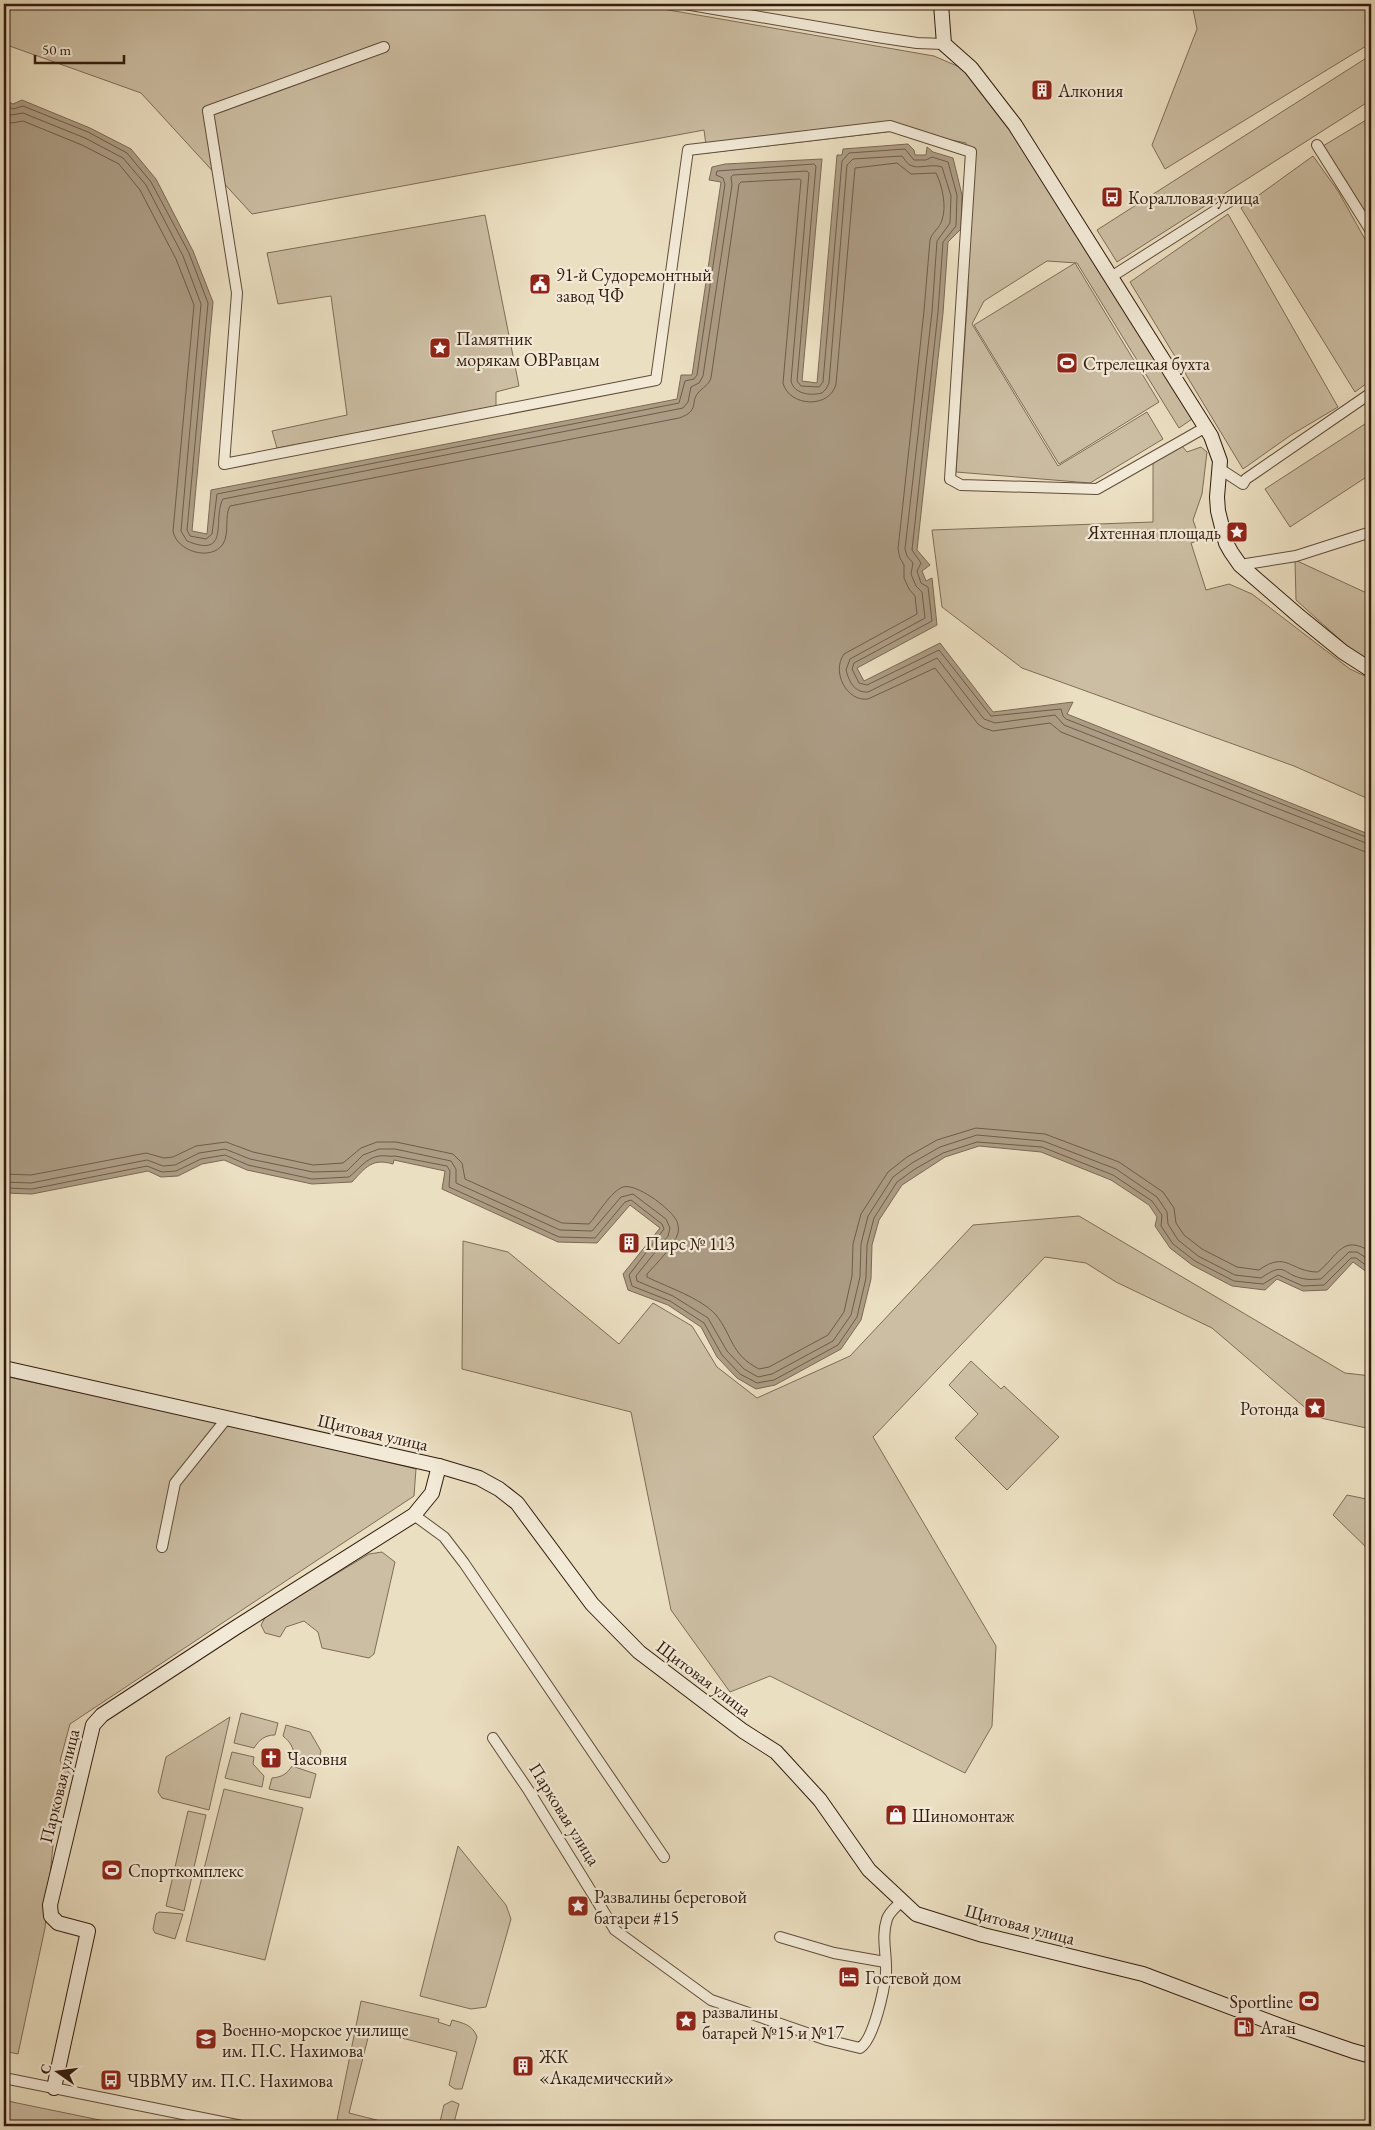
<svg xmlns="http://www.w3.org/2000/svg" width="1375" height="2130" font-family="'EB Garamond',serif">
  <rect width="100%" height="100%" fill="#ebdfc1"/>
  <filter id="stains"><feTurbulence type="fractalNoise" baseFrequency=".004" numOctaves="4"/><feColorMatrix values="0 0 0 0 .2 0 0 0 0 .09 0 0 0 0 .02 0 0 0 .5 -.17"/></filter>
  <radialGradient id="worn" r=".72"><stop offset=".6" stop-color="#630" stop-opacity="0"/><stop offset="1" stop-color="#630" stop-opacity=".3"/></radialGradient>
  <g fill="#ccbea3" stroke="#7f6c58">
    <path d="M4 4H634L934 56 964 69 1008 123 1192 419 1179 428 1077 263 1047 261 984 301 972 324 1058 466 1147 412 1163 439 1090 483 956 472 968 292 966 143 903 130 707 153 704 130 252 214 141 93 4 44Z"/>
    <path d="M1192 4H1371V43L1165 169 1152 145 1197 29Z"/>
    <path d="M1371 55V100L1117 262 1097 230Z"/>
    <path d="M1371 117V222L1323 146Z"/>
    <path d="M1313 156 1338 191 1371 250V380L1355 392 1241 208Z"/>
    <path d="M1228 214 1338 407 1291 435 1243 469 1130 282Z"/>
    <path d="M485 215 519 386 496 392V408L277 448 272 431 347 415 331 296 278 304 267 253Z"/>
    <path d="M1075 263 1159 402 1059 464 974 325Z"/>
    <path d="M1371 420V474L1290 527 1265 489Z"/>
    <path d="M1182 446 1187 452 1201 447 1207 452 1202 494 1193 520 1200 540 1191 543 1206 590 1229 584 1252 594 1350 669 1371 679V800L1294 766 1022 668 942 607 932 530 1153 522V462Z"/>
    <path d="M1295 560 1371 595V665L1365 662 1296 600Z"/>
    <path d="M1079 1216 1345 1373 1371 1376V1429L1316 1417 1212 1328 1116 1282 1086 1263 1045 1257 873 1437 996 1646 992 1726 965 1773 770 1676 730 1692 671 1610 631 1412 462 1369 463 1241 508 1252 619 1344 653 1303 692 1326 717 1367 757 1398 850 1356 973 1225Z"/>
    <path d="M971 1361 1001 1389 1004 1386 1059 1437 1007 1490 955 1438 978 1414 949 1385Z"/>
    <path d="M4 1376 271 1434 416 1469 414 1496 70 1724 60 1761 70 1774 55 1824 45 1928 18 2054 4 2051Z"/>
    <path d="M1347 1495 1371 1500V1552L1333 1515Z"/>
    <path d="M382 1552 395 1562 374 1654 369 1658 322 1648 318 1632 304 1621 286 1627 280 1637 265 1633 261 1625 266 1616 369 1554Z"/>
    <path d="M241 1713 278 1723 275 1735C265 1735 259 1740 254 1748L234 1743Z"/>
    <path d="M230 1717 209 1810 162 1798 158 1792 166 1757Z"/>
    <path d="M286 1725 310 1732 321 1751 318 1763 294 1757C294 1747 290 1742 283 1736Z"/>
    <path d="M232 1752 254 1757 253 1764 264 1776 262 1787 225 1778Z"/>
    <path d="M292 1766 316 1774 310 1798 269 1789 272 1778C282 1777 287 1774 292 1766Z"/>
    <path d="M224 1789 303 1808 265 1960 186 1941Z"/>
    <path d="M188 1811 206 1815 184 1911 166 1906Z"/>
    <path d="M458 1846 506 1905 511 1919 486 2007 471 2009 420 1996Z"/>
    <path d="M159 1912 183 1914 175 1939 155 1933 153 1929 156 1914Z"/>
    <path d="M361 2001 439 2019 438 2022 450 2026 452 2020C463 2023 473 2025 477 2037L462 2089H455L449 2085 457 2052 370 2030 349 2113 400 2126H359L337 2120Z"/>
    <path d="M4 2100 17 2103 129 2126H4Z"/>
    <path d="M452 2101 459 2104 453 2126H439L444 2105Z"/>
  </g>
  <path fill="#ac9c84" stroke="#7b6855" d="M4 100 13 104 22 100 90 128 131 149 156 179 193 251 213 302 192 531 207 534 211 490 677 399 681 375H692L721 182 709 180 712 167 725 164 822 159 802 381 817 383 837 155H842L843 149 908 144 914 150 915 155H926L927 147 933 152 953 158 962 195 961 229 948 242 943 313 917 550 930 565 922 571 926 581 932 578 937 625 857 668 864 681 940 643 993 712 1073 702 1067 714 1371 835V1275L1353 1262 1327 1290 1303 1291 1277 1279 1265 1290 1232 1286 1192 1265 1170 1248 1155 1226 1157 1217 1149 1205 1111 1180 1041 1152 979 1146 945 1157 902 1185 879 1220 872 1245 871 1279 861 1320 841 1349 775 1385 756 1389 737 1378 717 1357 701 1327 668 1305 628 1290 623 1274 660 1228 630 1205 597 1243 558 1242 442 1189 445 1171 394 1160 393 1164C372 1158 366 1167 352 1182L312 1184 247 1170 224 1160 202 1164 178 1176 161 1177 148 1171 32 1194 4 1193Z"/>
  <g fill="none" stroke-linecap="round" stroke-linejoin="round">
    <g stroke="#6f5c49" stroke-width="1">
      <path d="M4 105 13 109 23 106 88 132 127 153 151 182 189 253 208 303 187 530 190 536 206 539 212 534 217 494 679 403 685 381 694 379 697 375 725 184 723 178 716 175 717 171 814 164 816 166 797 381 801 386 819 387 823 382 842 161 849 153 905 149 914 160H926L932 157 948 162 957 195 956 226 943 242 938 312 912 550 921 563 917 571 921 583 928 587 932 621 854 663 852 669 859 683 867 685 939 650 991 716 1061 709 1063 716 1066 719 1371 839"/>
      <path d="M4 112 12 115 23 113 85 138 123 158 146 185 183 256 201 304 181 531 187 541C231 559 212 519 223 499L683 408 688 402 691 387 699 383 703 376 732 185 731 177 733 175 807 171 809 173 791 381C794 394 810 396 822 393L826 389 829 383 847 165 853 159 902 156C904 158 906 163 910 165 918 170 931 163 942 167L951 196 950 223 937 241 932 312 905 549 907 556 913 563 911 574 916 586 922 592 925 618 850 659 846 670C849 681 854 693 868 692L937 658 984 719 995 723 1055 715 1064 725 1371 845"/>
      <path d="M4 120 12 123 23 121 82 145 119 164 140 190 176 259 194 305 173 531C176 551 211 562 223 544 230 532 224 516 230 506L679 418C700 411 690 402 698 393 703 387 708 386 711 378L739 184 741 182 799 179 801 180 783 383C789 407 830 409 836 384L855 168 897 163 911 174 936 173C942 185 947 206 942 220 940 228 932 232 930 240L924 311 898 549 900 558 904 565V578L909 589 915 596 917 614 844 654C831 672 847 702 868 699L935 668 978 724 984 728 993 731 1050 723 1061 732 1363 851 1371 853"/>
      <path d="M4 1174 31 1175 146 1153 164 1158 173 1157 196 1146 226 1142 253 1152 313 1165 343 1163 361 1148 377 1142H396L453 1154 462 1163 465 1179 562 1223 589 1224C598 1214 611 1191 623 1187 636 1183 668 1207 675 1218 678 1222 679 1228 678 1233 675 1245 656 1264 647 1274V1277C667 1287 701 1298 716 1315 733 1336 730 1354 759 1369L769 1367 828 1335 844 1312 852 1276 853 1244 861 1214 888 1172 907 1157 937 1140 976 1128 1045 1134 1119 1162 1163 1192 1174 1208 1176 1223 1184 1235 1202 1249 1237 1267 1259 1270C1287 1250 1290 1272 1318 1272 1338 1256 1342 1233 1371 1252"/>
      <path d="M4 1182 31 1183 147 1160 163 1166 175 1165 199 1153 225 1149 250 1159 313 1172 347 1171 363 1155 379 1149H395L451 1161 456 1169V1183L560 1230 592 1231 621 1197 633 1194 666 1219 670 1228 668 1236 636 1276 637 1281 673 1296 708 1318 727 1351 744 1369 758 1377 772 1374 833 1341 851 1315 860 1277 861 1244 868 1216 893 1177 912 1163 940 1147 977 1135 1043 1141 1116 1169 1157 1197 1167 1212 1168 1224 1178 1240 1198 1256 1235 1275 1261 1278C1287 1260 1281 1275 1305 1279 1310 1280 1316 1279 1321 1279L1349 1252H1357L1371 1261"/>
      <path d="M4 1188 32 1189 147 1166 162 1172 176 1171 201 1159 225 1155 248 1165 312 1179 349 1177C359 1169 366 1158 379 1156 385 1155 389 1157 395 1156L447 1166 450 1171 449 1187 559 1237 595 1238 625 1202 631 1200 662 1224 664 1229 629 1275 632 1286 670 1301 704 1323 722 1355 740 1374 757 1383 774 1380 838 1345 857 1317 866 1278 867 1245 874 1218 897 1182 915 1169 943 1153 977 1142 1042 1147 1113 1175 1152 1201 1162 1215 1161 1226 1173 1244 1195 1261 1234 1281 1263 1284 1278 1275 1303 1286 1324 1285 1351 1258H1356L1371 1269"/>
    </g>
    <g stroke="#604c3b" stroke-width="12">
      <g id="street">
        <path d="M685 4 877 37 917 43 944 44"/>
        <path d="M384 47 208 111 237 293 224 464 656 380 688 150 890 126 971 152 950 479 961 485 1097 489 1206 427"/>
        <path d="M1317 145 1371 231"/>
        <path d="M1111 277 1232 200"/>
        <path d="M1220 469 1243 484 1246 479 1371 393"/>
        <path d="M1240 565 1296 556 1371 532"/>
        <path d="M414 1515 444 1537 464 1563 664 1857"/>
        <path d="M162 1547 175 1483 227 1418"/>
        <path d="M493 1738 529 1791 615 1930 711 2000 827 2040 860 2048C874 2039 884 1990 886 1973 887 1954 881 1937 887 1919 889 1912 897 1906 902 1901"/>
        <path d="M780 1937 834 1953 885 1962"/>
        <path d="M4 2078 242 2126"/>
      </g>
    </g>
    <g stroke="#321b0e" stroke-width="16">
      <g id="secondary">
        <path d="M941 4 944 44 971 68 1015 125 1211 436 1220 461 1217 497 1218 511 1226 543 1231 552 1240 565 1300 617 1343 652 1371 670"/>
        <path d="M4 1368 439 1466 479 1478 499 1489 517 1503 592 1604 639 1652 743 1731 776 1752 820 1800 869 1870 916 1914 983 1935 1143 1974 1286 2028 1353 2051 1371 2056"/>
        <path d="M54 2088 88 1931 58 1923 51 1916 50 1905 93 1725 102 1715 235 1628 414 1515 432 1493 439 1466"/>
      </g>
    </g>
    <use href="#street" stroke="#f2ead7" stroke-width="10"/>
    <use href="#secondary" stroke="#f2ead7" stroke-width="14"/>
  </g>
  <defs>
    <g id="building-square" transform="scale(1.125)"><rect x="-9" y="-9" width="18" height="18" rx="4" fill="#8f2418" stroke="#f2ead7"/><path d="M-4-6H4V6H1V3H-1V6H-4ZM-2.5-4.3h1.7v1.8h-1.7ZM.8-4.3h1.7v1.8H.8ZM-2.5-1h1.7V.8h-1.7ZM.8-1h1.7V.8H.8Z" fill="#fff"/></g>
    <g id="bus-square" transform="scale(1.125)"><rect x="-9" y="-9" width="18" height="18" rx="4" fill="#8f2418" stroke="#f2ead7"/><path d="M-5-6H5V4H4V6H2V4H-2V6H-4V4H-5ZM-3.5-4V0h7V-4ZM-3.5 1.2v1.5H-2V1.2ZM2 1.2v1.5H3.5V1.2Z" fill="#fff"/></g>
    <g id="civic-square" transform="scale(1.125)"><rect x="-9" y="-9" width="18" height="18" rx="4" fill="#8f2418" stroke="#f2ead7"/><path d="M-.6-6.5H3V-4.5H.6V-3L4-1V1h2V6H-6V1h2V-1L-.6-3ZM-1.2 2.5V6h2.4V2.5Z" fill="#fff"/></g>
    <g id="sight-square" transform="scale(1.125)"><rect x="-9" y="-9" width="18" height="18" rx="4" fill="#8f2418" stroke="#f2ead7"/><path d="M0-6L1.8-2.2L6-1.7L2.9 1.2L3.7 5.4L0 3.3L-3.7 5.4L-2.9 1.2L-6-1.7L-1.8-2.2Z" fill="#fff"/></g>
    <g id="stadium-square" transform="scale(1.125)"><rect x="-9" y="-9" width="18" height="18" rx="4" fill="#8f2418" stroke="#f2ead7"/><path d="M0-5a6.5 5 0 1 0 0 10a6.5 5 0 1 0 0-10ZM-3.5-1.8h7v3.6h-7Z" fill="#fff"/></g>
    <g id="church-square" transform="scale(1.125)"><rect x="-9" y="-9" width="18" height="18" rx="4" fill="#8f2418" stroke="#f2ead7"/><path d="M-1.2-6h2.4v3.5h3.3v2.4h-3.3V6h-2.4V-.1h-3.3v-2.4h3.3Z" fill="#fff"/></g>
    <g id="shop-square" transform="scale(1.125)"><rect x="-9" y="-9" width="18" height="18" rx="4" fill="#8f2418" stroke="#f2ead7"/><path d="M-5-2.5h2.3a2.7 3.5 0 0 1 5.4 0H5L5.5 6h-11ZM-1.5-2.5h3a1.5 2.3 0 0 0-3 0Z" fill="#fff"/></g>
    <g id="hotel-square" transform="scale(1.125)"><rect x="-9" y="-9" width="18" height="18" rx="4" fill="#8f2418" stroke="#f2ead7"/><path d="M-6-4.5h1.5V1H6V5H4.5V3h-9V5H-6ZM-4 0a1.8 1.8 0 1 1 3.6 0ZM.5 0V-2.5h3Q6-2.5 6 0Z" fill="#fff"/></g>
    <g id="fuel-square" transform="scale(1.125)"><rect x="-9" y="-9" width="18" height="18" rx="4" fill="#8f2418" stroke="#f2ead7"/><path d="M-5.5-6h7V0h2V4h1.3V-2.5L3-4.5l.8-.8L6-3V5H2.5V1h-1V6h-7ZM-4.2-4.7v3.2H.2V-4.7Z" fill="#fff"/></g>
    <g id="university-square" transform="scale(1.125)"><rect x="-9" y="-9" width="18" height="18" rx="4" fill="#8f2418" stroke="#f2ead7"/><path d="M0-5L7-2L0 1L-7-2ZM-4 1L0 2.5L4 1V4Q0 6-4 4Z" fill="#fff"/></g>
  </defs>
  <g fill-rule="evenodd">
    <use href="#building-square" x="1042" y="90"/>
    <use href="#bus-square" x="1112" y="197"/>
    <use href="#civic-square" x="540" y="284"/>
    <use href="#sight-square" x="440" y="348"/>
    <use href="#stadium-square" x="1067" y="363"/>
    <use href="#sight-square" x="1237" y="532"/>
    <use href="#building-square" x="629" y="1243"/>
    <use href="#sight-square" x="1315" y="1408"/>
    <use href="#church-square" x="271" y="1758"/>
    <use href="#shop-square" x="896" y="1815"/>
    <use href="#stadium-square" x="112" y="1870"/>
    <use href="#sight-square" x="578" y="1906"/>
    <use href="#hotel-square" x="849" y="1977"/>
    <use href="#stadium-square" x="1309" y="2001"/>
    <use href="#sight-square" x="686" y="2021"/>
    <use href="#fuel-square" x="1244" y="2027"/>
    <use href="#university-square" x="206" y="2039"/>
    <use href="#building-square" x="523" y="2066"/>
    <use href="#bus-square" x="111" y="2080"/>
  </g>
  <g text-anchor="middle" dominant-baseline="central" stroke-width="4.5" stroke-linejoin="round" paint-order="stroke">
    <g font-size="18" fill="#321b0e" stroke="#f2ead7" text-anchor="start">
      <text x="1058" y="90">Алкония</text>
      <text x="1128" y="197">Коралловая улица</text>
      <text x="556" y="274">91-й Судоремонтный<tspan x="556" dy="21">завод ЧФ</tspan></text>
      <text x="456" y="338">Памятник<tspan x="456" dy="21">морякам ОВРавцам</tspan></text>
      <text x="1083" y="363">Стрелецкая бухта</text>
      <text x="1221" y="532" text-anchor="end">Яхтенная площадь</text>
      <text x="645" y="1243">Пирс № 113</text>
      <text x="1299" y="1408" text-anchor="end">Ротонда</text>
      <text x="287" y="1758">Часовня</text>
      <text x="912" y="1815">Шиномонтаж</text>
      <text x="128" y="1870">Спорткомплекс</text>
      <text x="594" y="1896">Развалины береговой<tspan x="594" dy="21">батареи #15</tspan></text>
      <text x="865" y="1977">Гостевой дом</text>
      <text x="1293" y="2001" text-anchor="end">Sportline</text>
      <text x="702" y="2011">развалины<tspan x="702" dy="21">батарей №15 и №17</tspan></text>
      <text x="1260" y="2027">Атан</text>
      <text x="222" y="2029">Военно-морское училище<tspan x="222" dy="21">им. П.С. Нахимова</tspan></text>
      <text x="539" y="2056">ЖК<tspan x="539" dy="21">«Академический»</tspan></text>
      <text x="127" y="2080">ЧВВМУ им. П.С. Нахимова</text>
    </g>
    <g font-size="18" fill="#321b0e" stroke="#f2ead7">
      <text transform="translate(373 1432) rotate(13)">Щитовая улица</text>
      <text transform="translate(704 1678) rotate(37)">Щитовая улица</text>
      <text transform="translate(59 1786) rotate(-76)">Парковая улица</text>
      <text transform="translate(565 1814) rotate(58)">Парковая улица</text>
      <text transform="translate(1020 1924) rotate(15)">Щитовая улица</text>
    </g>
  </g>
  <rect width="1375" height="2130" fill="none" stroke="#ebdfc1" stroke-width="20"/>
  <rect x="5" y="5" width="1365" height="2120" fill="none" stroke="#321b0e" stroke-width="2.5"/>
  <rect x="10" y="10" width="1355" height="2110" fill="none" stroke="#321b0e"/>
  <g transform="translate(58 2072) rotate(284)" stroke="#f2ead7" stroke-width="4" paint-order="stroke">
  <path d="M0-4L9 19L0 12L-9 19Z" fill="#321b0e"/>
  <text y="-8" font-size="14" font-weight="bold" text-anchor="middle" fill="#321b0e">С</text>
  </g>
  <path d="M35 55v8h89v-8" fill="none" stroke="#321b0e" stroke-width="2.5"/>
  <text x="42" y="55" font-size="15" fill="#321b0e" stroke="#f2ead7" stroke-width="4" paint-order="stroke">50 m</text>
  <rect width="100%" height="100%" filter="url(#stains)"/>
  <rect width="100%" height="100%" fill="url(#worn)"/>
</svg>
